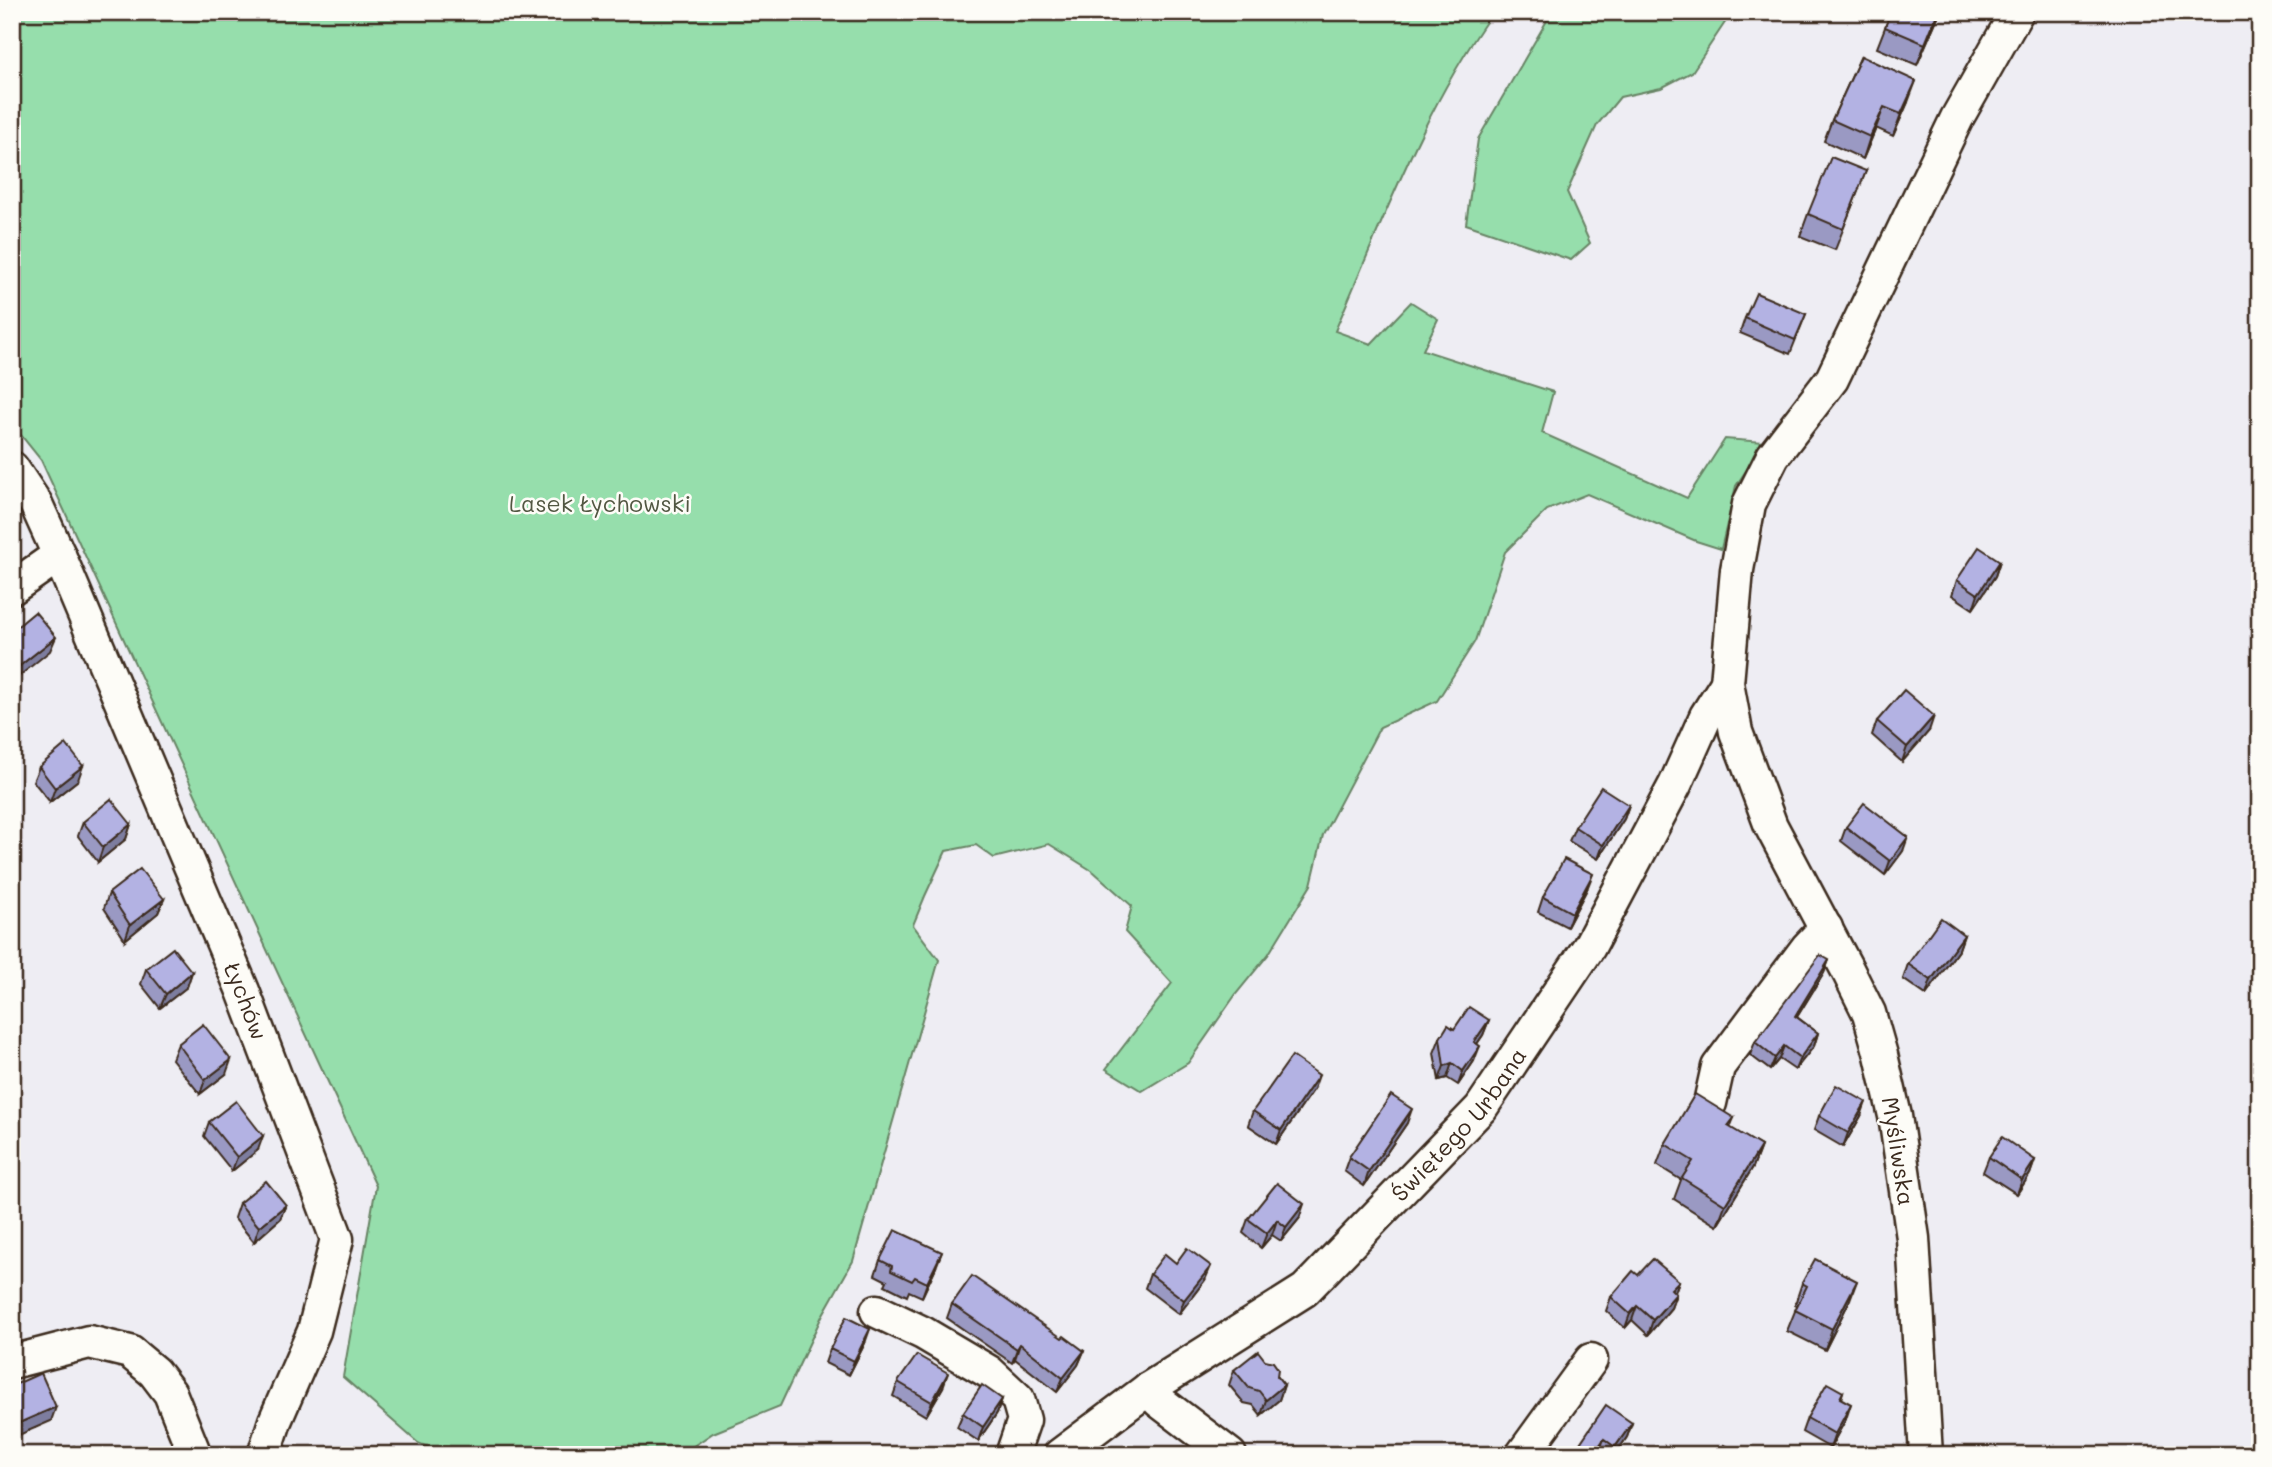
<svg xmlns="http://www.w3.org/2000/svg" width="2272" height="1467" font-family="Mali,sans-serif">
  <rect width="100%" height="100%" fill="#eeedf3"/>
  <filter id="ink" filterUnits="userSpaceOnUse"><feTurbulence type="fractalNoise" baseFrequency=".0143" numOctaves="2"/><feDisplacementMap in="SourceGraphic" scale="14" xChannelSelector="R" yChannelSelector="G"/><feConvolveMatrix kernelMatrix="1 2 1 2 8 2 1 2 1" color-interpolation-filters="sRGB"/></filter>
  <g filter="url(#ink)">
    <g fill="#96deac" stroke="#688465" stroke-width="2">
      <path d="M12 12H1493C1424 108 1382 223 1335 331L1371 344 1411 302 1438 319 1423 350 1553 392 1542 433 1687 498 1725 439 1765 442 1736 486 1721 549 1696 541 1587 494 1547 510 1505 552 1475 641 1437 701 1380 727 1323 835 1311 885 1268 955 1236 994 1188 1063 1142 1091 1106 1069 1172 983 1125 932 1132 906 1094 872 1049 844 994 858 976 845 946 851 925 896 913 925 939 960 853 1261 822 1316 780 1406 713 1433 680 1455H446L418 1443 343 1377 376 1186 41 460 12 424Z"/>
      <path d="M1552 12H1732L1692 72 1661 88 1620 97 1597 125 1567 192 1590 243 1571 260 1466 224 1478 139Z"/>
    </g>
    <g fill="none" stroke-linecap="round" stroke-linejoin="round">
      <g stroke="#3b2a1e" stroke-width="37">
        <g id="minor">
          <path id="s1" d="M12 468 36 504 59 555 243 991 337 1239 314 1331 275 1421 264 1455"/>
          <path d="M12 588 59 555"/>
          <path d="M1710 1103 1718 1067 1807 948 1826 928"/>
          <path d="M877 1311 923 1333 989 1372 1018 1399 1024 1420 1012 1455"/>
          <path d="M12 1362 89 1342 130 1352 154 1372 170 1393 195 1455"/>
          <path d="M1148 1389 1159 1401 1230 1455"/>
          <path id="s2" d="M1060 1455 1148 1389 1305 1290 1481 1108 1589 947 1675 785 1706 716 1727 683"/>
          <path d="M1522 1455 1591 1360"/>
          <path d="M1926 1455 1913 1238 1895 1116 1881 1055 1869 1013 1847 969 1771 826 1736 732 1727 683 1737 570 1749 504 1773 456 1832 379 1957 118 2017 12"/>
        </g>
      </g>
      <use href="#minor" stroke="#fdfcf7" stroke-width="32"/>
    </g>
    <g fill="#9a99c3" stroke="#3b2a1e" stroke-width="2">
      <path d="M1891 12H1940L1917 65 1877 48Z"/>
      <path d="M1861 56 1908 102 1893 136 1876 128 1863 159 1824 141 1832 120Z"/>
      <path d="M1866 171 1835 250 1800 236 1808 214Z"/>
      <path d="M1806 314 1790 354 1740 333 1745 318Z"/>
      <path d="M2000 561 1995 576 1973 609 1952 595 1957 580Z"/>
      <path d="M1877 721 1929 731 1902 762 1872 735Z"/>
      <path d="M39 767 78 780 50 802 33 781Z"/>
      <path d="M1629 805 1624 819 1598 859 1569 841 1575 827Z"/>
      <path d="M83 822 131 824 126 839 98 862 78 836Z"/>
      <path d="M1846 827 1903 851 1885 875 1841 841Z"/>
      <path d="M1587 889 1567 927 1538 912 1543 897Z"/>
      <path d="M109 893 164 899 158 913 125 940 104 908Z"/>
      <path d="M1964 935 1959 949 1926 995 1903 979 1908 964Z"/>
      <path d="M1829 960 1824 973 1797 1017 1818 1033 1814 1046 1795 1070 1779 1059 1770 1070 1750 1055 1755 1042Z"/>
      <path d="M146 969 192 972 187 987 160 1008 141 984Z"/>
      <path d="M1489 1020 1483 1035 1477 1044 1474 1061 1458 1085 1447 1078 1439 1080 1434 1053 1440 1038 1454 1029Z"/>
      <path d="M178 1044 226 1074 200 1094 172 1059Z"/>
      <path d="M1314 1089 1276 1144 1248 1125 1253 1111Z"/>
      <path d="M1819 1116H1861L1843 1147 1814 1130Z"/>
      <path d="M1734 1118 1730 1128 1761 1146 1753 1167 1717 1226 1674 1199 1681 1180 1657 1165 1665 1144Z"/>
      <path d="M209 1122 258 1150 232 1171 204 1136Z"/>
      <path d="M1407 1123 1364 1186 1344 1171 1349 1157Z"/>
      <path d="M1989 1157 2035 1160 2030 1174 2017 1194 1983 1172Z"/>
      <path d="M239 1203 280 1219 254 1242 234 1218Z"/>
      <path d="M1248 1219H1299L1281 1241 1272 1235 1261 1248 1243 1233Z"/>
      <path d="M880 1260 936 1267 922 1297 909 1291 907 1296 885 1285 887 1281 875 1275Z"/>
      <path d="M1150 1274 1205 1280 1179 1314 1145 1288Z"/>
      <path d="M1638 1275 1679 1281 1675 1292 1676 1294 1671 1308 1648 1335 1632 1320 1625 1328 1606 1311 1611 1297Z"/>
      <path d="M1802 1283 1849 1302 1825 1350 1787 1331 1797 1306 1795 1304Z"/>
      <path d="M952 1304 1062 1338 1084 1351 1078 1365 1057 1392 1015 1359 1012 1363 947 1318Z"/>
      <path d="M865 1343 849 1375 825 1363 830 1349Z"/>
      <path d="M1234 1370 1277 1376 1284 1385 1279 1400 1261 1415 1253 1405 1244 1403 1229 1385Z"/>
      <path d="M898 1382 943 1387 926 1416 893 1396Z"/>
      <path d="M1843 1392 1841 1399 1846 1419 1830 1448 1802 1432 1807 1418Z"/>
      <path d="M1002 1399 997 1413 978 1441 957 1427 963 1413Z"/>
      <path d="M1632 1423 1627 1437 1615 1455H1601L1599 1453 1598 1455H1572Z"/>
    </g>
    <g fill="#7d7d9f" stroke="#3b2a1e" stroke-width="2">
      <path d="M1938 12H1940L1917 65 1925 44Z"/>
      <path d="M1916 81 1908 102 1893 136 1901 114Z"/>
      <path d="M1884 107 1876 128 1863 159 1870 137Z"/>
      <path d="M2000 561 1995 576 1973 609 1978 594Z"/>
      <path d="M56 637 50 651 12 682V672Z"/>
      <path d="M1934 716 1929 731 1902 762 1907 747Z"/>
      <path d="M83 766 78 780 50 802 55 788Z"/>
      <path d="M1629 805 1624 819 1598 859 1603 845Z"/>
      <path d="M131 824 126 839 98 862 103 847Z"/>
      <path d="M1908 837 1903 851 1885 875 1890 861Z"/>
      <path d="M1593 874 1587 889 1567 927 1572 913Z"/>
      <path d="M164 899 158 913 125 940 130 925Z"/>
      <path d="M1964 935 1959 949 1926 995 1931 980Z"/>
      <path d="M1829 960 1824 973 1790 1028 1795 1016Z"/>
      <path d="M192 972 187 987 160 1008 166 994Z"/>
      <path d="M1489 1020 1483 1035 1468 1057 1474 1042Z"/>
      <path d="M1818 1033 1814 1046 1795 1070 1800 1058Z"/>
      <path d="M1480 1046 1474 1061 1458 1085 1463 1071Z"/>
      <path d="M1784 1046 1779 1059 1770 1070 1775 1058Z"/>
      <path d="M231 1060 226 1074 200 1094 205 1080Z"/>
      <path d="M1452 1063 1447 1078 1439 1080 1444 1066Z"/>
      <path d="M1319 1075 1314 1089 1276 1144 1281 1130Z"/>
      <path d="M1866 1102 1861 1116 1843 1147 1848 1133Z"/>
      <path d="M1412 1109 1407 1123 1364 1186 1369 1171Z"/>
      <path d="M263 1136 258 1150 232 1171 237 1157Z"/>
      <path d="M1761 1146 1753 1167 1717 1226 1725 1205Z"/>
      <path d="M2035 1160 2030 1174 2017 1194 2022 1180Z"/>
      <path d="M1304 1204 1299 1219 1281 1241 1286 1227Z"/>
      <path d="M286 1205 280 1219 254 1242 259 1227Z"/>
      <path d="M1277 1220 1272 1235 1261 1248 1267 1233Z"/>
      <path d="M942 1252 936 1267 922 1297 927 1283Z"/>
      <path d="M1211 1266 1205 1280 1179 1314 1184 1300Z"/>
      <path d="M1679 1281 1674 1295 1671 1289Z"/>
      <path d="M1857 1281 1849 1302 1825 1350 1832 1329Z"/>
      <path d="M1676 1294 1671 1308 1648 1335 1653 1320Z"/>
      <path d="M1637 1306 1632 1320 1625 1328 1630 1314Z"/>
      <path d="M870 1329 865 1343 849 1375 854 1361Z"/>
      <path d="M1020 1344 1015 1359 1012 1363 1017 1349Z"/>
      <path d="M1084 1351 1078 1365 1057 1392 1063 1378Z"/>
      <path d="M948 1373 943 1387 926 1416 932 1402Z"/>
      <path d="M1284 1385 1279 1400 1261 1415 1266 1400Z"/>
      <path d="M1002 1399 997 1413 978 1441 983 1427Z"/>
      <path d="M1851 1404 1846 1419 1830 1448 1835 1434Z"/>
      <path d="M56 1407 51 1421 12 1438V1426Z"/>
      <path d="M1632 1423 1627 1437 1615 1455H1613L1615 1447Z"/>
      <path d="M1604 1439 1598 1455H1593Z"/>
    </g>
    <g fill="#b3b2e3" stroke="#3b2a1e" stroke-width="2">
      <path d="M1891 12H1938L1925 44 1885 27Z"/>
      <path d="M1861 56 1916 81 1901 114 1884 107 1870 137 1832 120Z"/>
      <path d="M1831 157 1866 171 1843 229 1808 214Z"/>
      <path d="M1756 293 1806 314 1795 340 1745 318Z"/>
      <path d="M1979 547 2000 561 1978 594 1957 580Z"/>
      <path d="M35 612 56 637 12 672V631Z"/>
      <path d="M1904 690 1934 716 1907 747 1877 721Z"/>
      <path d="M66 744 83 766 55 788 39 767Z"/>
      <path d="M1601 787 1629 805 1603 845 1575 827Z"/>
      <path d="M111 799 131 824 103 847 83 822Z"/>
      <path d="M1864 803 1908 837 1890 861 1846 827Z"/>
      <path d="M1564 859 1593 874 1572 913 1543 897Z"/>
      <path d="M140 869 164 899 130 925 109 893Z"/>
      <path d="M1941 918 1964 935 1931 980 1908 964Z"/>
      <path d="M173 948 192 972 166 994 146 969Z"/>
      <path d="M1820 955 1829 960 1795 1016 1818 1033 1800 1058 1784 1046 1775 1058 1755 1042Z"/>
      <path d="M1469 1007 1489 1020 1474 1042 1480 1046 1463 1071 1452 1063 1444 1066 1440 1038 1448 1025 1454 1029Z"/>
      <path d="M203 1024 231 1060 205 1080 178 1044Z"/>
      <path d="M1292 1056 1319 1075 1281 1130 1253 1111Z"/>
      <path d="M1836 1085 1866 1102 1848 1133 1819 1116Z"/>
      <path d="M1695 1094 1734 1118 1728 1126 1761 1146 1725 1205 1682 1178 1693 1161 1665 1144Z"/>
      <path d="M1391 1095 1412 1109 1369 1171 1349 1157Z"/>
      <path d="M236 1101 263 1136 237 1157 209 1122Z"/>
      <path d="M2002 1137 2035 1160 2022 1180 1989 1157Z"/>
      <path d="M266 1181 286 1205 259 1227 239 1203Z"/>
      <path d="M1277 1183 1304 1204 1286 1227 1277 1220 1267 1233 1248 1219Z"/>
      <path d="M895 1230 942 1252 927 1283 915 1277 912 1281 891 1271 892 1266 880 1260Z"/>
      <path d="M1187 1248 1211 1266 1184 1300 1150 1274 1165 1254 1176 1263Z"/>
      <path d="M1653 1259 1679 1281 1671 1289 1676 1294 1653 1320 1637 1306 1630 1314 1611 1297 1633 1271 1638 1275Z"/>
      <path d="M1815 1259 1857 1281 1832 1329 1795 1310 1807 1286 1802 1283Z"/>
      <path d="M972 1276 1062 1338 1064 1336 1084 1351 1063 1378 1020 1344 1017 1349 952 1304Z"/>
      <path d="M846 1317 870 1329 854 1361 830 1349Z"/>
      <path d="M1258 1351 1265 1360 1273 1362 1278 1369 1277 1376 1284 1385 1266 1400 1259 1391 1249 1388 1234 1370Z"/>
      <path d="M917 1355 948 1373 932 1402 898 1382Z"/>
      <path d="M41 1373 56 1407 12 1426V1386Z"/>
      <path d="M1827 1383 1843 1392 1840 1398 1851 1404 1835 1434 1807 1418Z"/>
      <path d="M982 1385 1002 1399 983 1427 963 1413Z"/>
      <path d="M1606 1405 1632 1423 1615 1447 1604 1439 1593 1455H1572Z"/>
      <path d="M1724 1445 1742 1455H1719Z"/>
      <path d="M74 1446 78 1455H46Z"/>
    </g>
  </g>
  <g text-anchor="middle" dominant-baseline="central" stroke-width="5" stroke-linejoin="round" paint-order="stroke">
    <g font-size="23" fill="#525742" stroke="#fdfcf7">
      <text x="600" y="503">Lasek Łychowski</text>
    </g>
    <g font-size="23" fill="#3b2a1e" stroke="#fdfcf7">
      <text stroke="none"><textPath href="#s1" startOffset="583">Łychów</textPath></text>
      <text stroke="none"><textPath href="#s2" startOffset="522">Świętego Urbana</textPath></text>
      <text transform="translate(1899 1151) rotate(81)">Myśliwska</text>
    </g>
  </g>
  <rect width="2272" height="1467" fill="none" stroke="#fdfcf7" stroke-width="42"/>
  <rect x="21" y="21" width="2230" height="1425" fill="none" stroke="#3b2a1e" stroke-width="2.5" filter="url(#ink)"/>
</svg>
